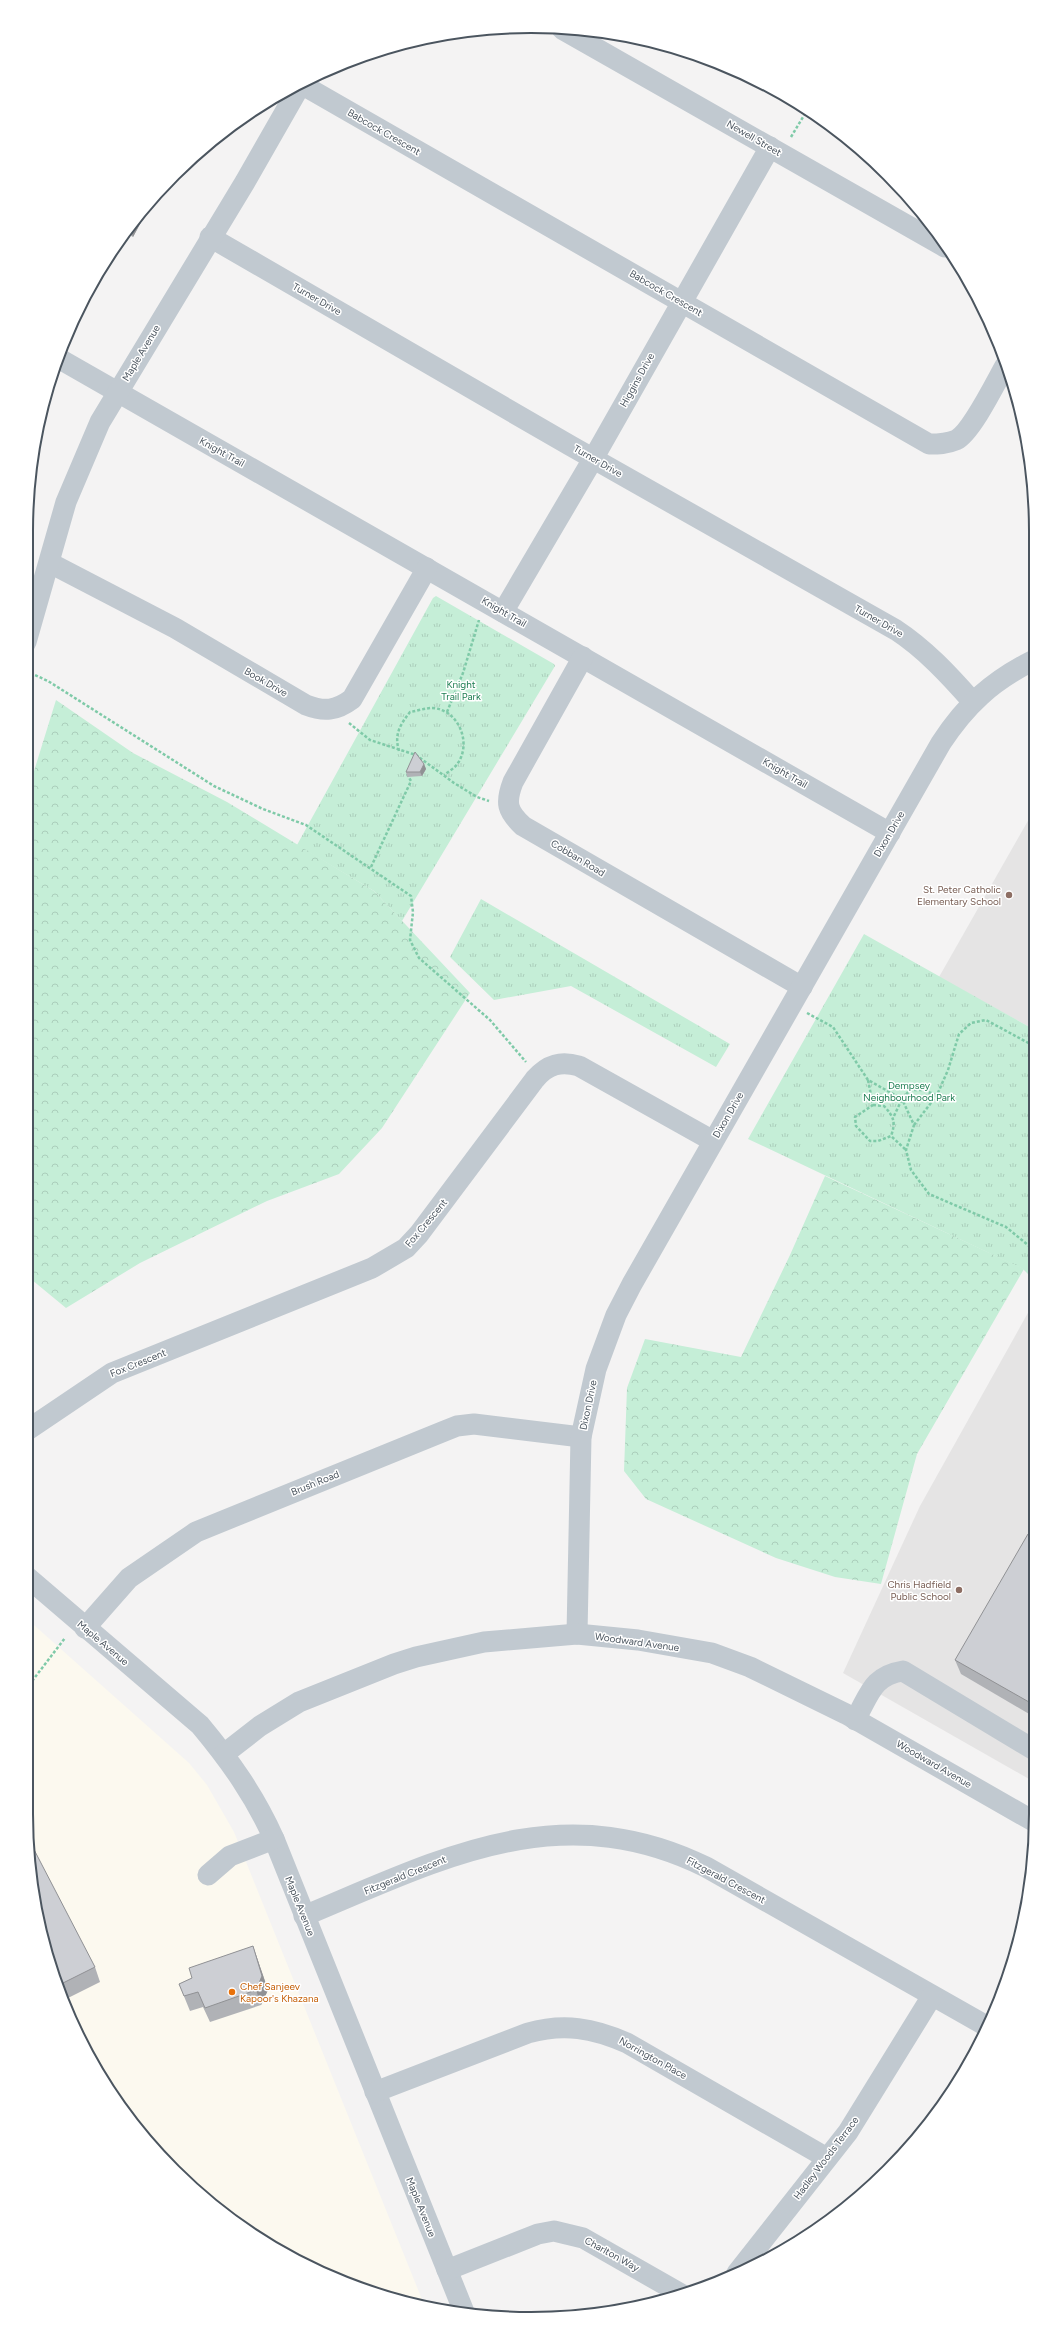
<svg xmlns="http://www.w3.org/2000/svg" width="1062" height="2345" font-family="Figtree,sans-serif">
  <defs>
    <pattern id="grass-tufts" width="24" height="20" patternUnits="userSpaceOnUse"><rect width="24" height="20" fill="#c5eed7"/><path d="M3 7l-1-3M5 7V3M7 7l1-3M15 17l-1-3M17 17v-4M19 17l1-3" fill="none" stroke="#abcebb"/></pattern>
    <pattern id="forest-crowns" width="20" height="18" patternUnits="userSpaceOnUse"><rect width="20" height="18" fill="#c5eed7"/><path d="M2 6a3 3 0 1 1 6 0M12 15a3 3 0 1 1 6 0" fill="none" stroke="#abcebb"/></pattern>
  </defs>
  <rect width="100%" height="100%" fill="#f4f3f3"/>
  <path fill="#fcf9ef" d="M26 1618 189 1763 207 1785 234 1832 425 2307 368 2292 279 2251 198 2194 151 2147 94 2067 53 1977 36 1912 26 1814Z"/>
  <g fill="#e5e4e4">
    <path d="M1033 812V1029L939 977Z"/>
    <path d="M1034 1302 1036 1783 843 1673 920 1506Z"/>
  </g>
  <g fill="url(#grass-tufts)">
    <path d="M436 596 554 664 555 666 402 921 374 891 297 845 433 598Z"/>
    <path d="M481 899 730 1044 716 1067 571 986 494 1000 450 957Z"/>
    <path d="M864 934 1033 1029 1034 1280 1023 1269 748 1139Z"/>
  </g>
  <g fill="url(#forest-crowns)">
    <path d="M56 700 133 753 227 802 374 891 470 993 382 1128 339 1174 267 1201 140 1263 66 1308 26 1275V797Z"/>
    <path d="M825 1176 1024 1269 917 1454 881 1584 835 1577 776 1558 646 1499 624 1471 627 1388 645 1339 741 1357 790 1255Z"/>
  </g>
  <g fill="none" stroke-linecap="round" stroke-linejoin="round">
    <g stroke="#7fcaa8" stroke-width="2.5" stroke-dasharray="3 2" stroke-linecap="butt">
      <path d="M791 137 806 112"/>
      <path d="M26 671 48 681 214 786 263 809 306 825 411 896 413 912 410 940 419 958 490 1020 526 1062"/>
      <path d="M447 712 463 673 479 620"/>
      <path d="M349 723 370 740 416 755 454 783 477 797 489 801"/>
      <path d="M399 751C394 734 400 725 410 712 417 711 425 708 432 708 458 709 472 742 458 763 456 767 448 772 444 775"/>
      <path d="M371 867 411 781 407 774"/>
      <path d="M807 1013 833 1027 868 1080 902 1099 914 1125 906 1150 911 1170 929 1194 1006 1227 1034 1250"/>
      <path d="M868 1080 873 1105 855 1117 856 1126 870 1141H878L891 1136 906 1150"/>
      <path d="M873 1105 884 1106C894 1117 896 1122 891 1136"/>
      <path d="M894 1116 902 1099 910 1090H922L937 1095"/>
      <path d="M914 1125 937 1095 948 1070 959 1034 971 1023 986 1020 1034 1046"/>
      <path d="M26 1689 65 1638"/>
    </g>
    <g stroke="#c1c9d0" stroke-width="21">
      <path d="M562 29 945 247"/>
      <path d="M301 84 929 444C938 444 947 444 956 440 971 433 996 382 1005 366"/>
      <path d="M210 237 571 446 896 630C925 649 949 675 972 701"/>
      <path d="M58 358 890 833"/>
      <path d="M50 563 175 628 306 705C324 712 336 711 352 699L427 568"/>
      <path d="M503 612 593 459 770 147"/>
      <path d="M26 642 66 502 100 422 245 182 301 84"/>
      <path d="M583 657 513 782C505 803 507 811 523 826L802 987"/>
      <path d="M26 1431 112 1373 372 1268 406 1248 419 1234 535 1079C548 1064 561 1061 579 1066L713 1141"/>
      <path d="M26 1576 200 1725C230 1761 255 1796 274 1839L464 2312"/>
      <path d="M85 1628 129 1578 196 1532 442 1432 457 1426 474 1424 581 1437"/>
      <path d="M577 1634 581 1437 596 1369 616 1315 632 1284 941 743C966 705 991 682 1032 661"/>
      <path d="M855 1720C870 1694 872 1676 903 1671L1036 1751"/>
      <path d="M224 1754 260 1726 299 1702 394 1664 416 1657 484 1642 577 1634 638 1640 712 1653 750 1667 846 1714 1035 1822"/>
      <path d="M208 1875 230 1856 274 1839"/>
      <path d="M304 1916C441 1859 559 1795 706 1867L988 2027"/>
      <path d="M375 2092 528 2033C564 2023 593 2028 627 2043L827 2158"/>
      <path d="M447 2270 538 2234 554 2231 583 2238 683 2295"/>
      <path d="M737 2273 848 2132 932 1996"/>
    </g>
  </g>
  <g fill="#b0b2b6">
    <path d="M154 198 133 237 126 233Z"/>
    <path d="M424 764 426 769 422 776 407 777 406 772Z"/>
    <path d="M1035 1538 1036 1718 961 1674 955 1660Z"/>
    <path d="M253 1946 268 1990 261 2005 210 2022 203 2007 190 2011 179 1984 192 1978Z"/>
    <path d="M95 1967 100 1982 64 2000 53 1977Z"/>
  </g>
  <g fill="#909194">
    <path d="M154 198 133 237 130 228Z"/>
    <path d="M424 764 426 769 422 776 420 772Z"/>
    <path d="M253 1946 268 1990 261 2005 256 1990Z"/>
  </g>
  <g fill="#cdcfd4" stroke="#909194">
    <path d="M415 752 424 764 420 772H406Z"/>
    <path d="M1028 1534 1035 1538 1036 1706 955 1660Z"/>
    <path d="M28 1838 95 1967 57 1986 53 1977 36 1912Z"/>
    <path d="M253 1946 262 1976 256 1990 205 2008 198 1992 184 1996 179 1984 192 1978 189 1968Z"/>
    <path d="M125 2102 130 2118 120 2104Z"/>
    <path d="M382 2290 384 2296 373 2293Z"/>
  </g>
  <g fill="#8d6e63" stroke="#fff" stroke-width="1.5">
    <circle cx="1009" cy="895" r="4"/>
    <circle cx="959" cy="1590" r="4"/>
  </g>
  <circle fill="#e8710a" stroke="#fff" stroke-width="1.5" cx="232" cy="1992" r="4"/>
  <g text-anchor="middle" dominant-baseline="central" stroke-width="3" stroke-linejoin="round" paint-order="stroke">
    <g font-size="10" fill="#4b555f" stroke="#fff">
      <text transform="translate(384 132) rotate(30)">Babcock Crescent</text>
      <text transform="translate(754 138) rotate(30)">Newell Street</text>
      <text transform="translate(666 293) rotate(30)">Babcock Crescent</text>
      <text transform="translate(317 299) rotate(30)">Turner Drive</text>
      <text transform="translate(141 353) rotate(-59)">Maple Avenue</text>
      <text transform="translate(637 380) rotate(-61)">Higgins Drive</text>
      <text transform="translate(222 452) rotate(29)">Knight Trail</text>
      <text transform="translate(598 461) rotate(30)">Turner Drive</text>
      <text transform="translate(504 612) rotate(30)">Knight Trail</text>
      <text transform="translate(879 621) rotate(30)">Turner Drive</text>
      <text transform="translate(266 682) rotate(30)">Book Drive</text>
      <text transform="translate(785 773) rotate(30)">Knight Trail</text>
      <text transform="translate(889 834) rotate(-60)">Dixon Drive</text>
      <text transform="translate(578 858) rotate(31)">Cobban Road</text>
      <text transform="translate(728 1115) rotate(-60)">Dixon Drive</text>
      <text transform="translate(426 1223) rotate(-50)">Fox Crescent</text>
      <text transform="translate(138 1363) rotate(-22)">Fox Crescent</text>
      <text transform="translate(588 1405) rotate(-78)">Dixon Drive</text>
      <text transform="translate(315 1483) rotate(-22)">Brush Road</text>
      <text transform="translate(637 1642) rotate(8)">Woodward Avenue</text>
      <text transform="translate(103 1643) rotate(40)">Maple Avenue</text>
      <text transform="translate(934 1764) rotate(30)">Woodward Avenue</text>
      <text transform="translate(405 1875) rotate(-22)">Fitzgerald Crescent</text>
      <text transform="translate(726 1880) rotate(28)">Fitzgerald Crescent</text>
      <text transform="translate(300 1906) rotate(68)">Maple Avenue</text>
      <text transform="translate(653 2058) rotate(29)">Norrington Place</text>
      <text transform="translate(826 2158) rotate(-53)">Hadley Woods Terrace</text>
      <text transform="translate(421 2207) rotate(68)">Maple Avenue</text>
      <text transform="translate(612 2254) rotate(29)">Charlton Way</text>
    </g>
    <g font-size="10" fill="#1e7e52" stroke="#fff">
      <text x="461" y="684">Knight<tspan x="461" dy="12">Trail Park</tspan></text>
      <text x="909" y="1085">Dempsey<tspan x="909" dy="12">Neighbourhood Park</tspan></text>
    </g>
    <g font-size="10" fill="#785e54" stroke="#fff" text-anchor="end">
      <text x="1001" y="889">St. Peter Catholic<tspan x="1001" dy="12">Elementary School</tspan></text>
      <text x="951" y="1584">Chris Hadfield<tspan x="951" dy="12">Public School</tspan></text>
    </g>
    <g font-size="10" fill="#c56008" stroke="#fff" text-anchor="start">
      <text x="240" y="1986">Chef Sanjeev<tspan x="240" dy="12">Kapoor's Khazana</tspan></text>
    </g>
  </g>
  <path d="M0 0H1062V2345H0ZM531 33H531A498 498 0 0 1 1029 531V1814A498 498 0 0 1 531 2312H531A498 498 0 0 1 33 1814V531A498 498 0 0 1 531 33Z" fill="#fff" fill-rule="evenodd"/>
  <path fill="none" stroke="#4b555f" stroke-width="2" d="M531 33H531A498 498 0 0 1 1029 531V1814A498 498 0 0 1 531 2312H531A498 498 0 0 1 33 1814V531A498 498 0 0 1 531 33Z"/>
</svg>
